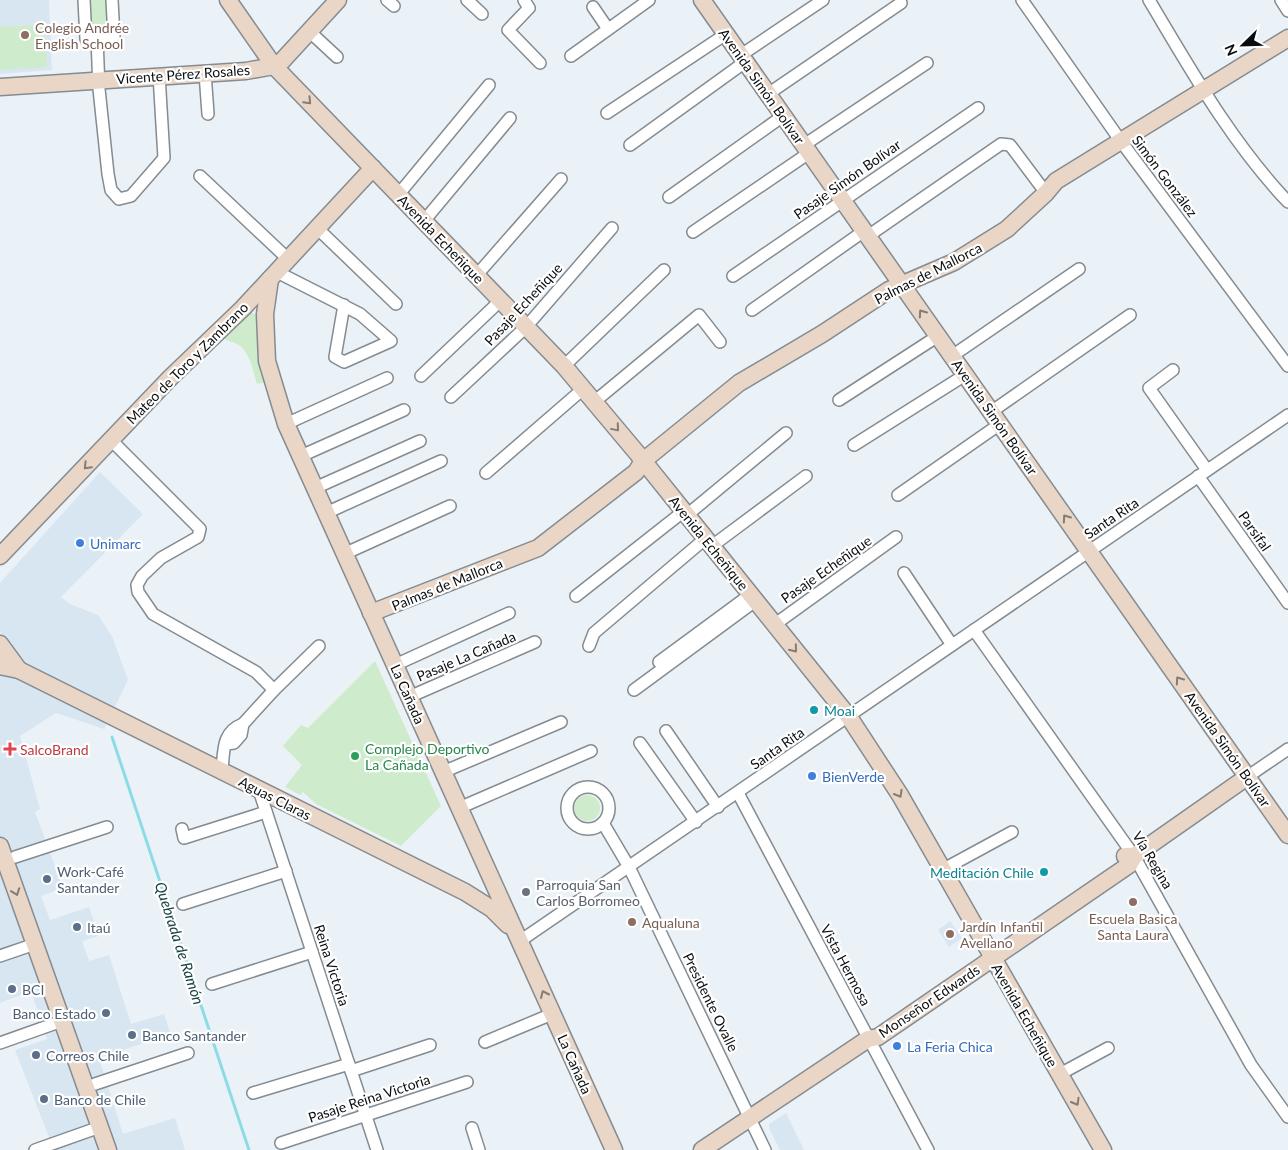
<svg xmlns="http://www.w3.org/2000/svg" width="1288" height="1150" font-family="Lato,sans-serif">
  <rect width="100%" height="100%" fill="#eaf2f8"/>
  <g fill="#d8e6f2">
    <path d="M0 0H49L52 70 0 74Z"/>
    <path d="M100 472 143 514 61 597 70 604 98 615 112 636 128 680 104 729 56 713 20 736 40 809 35 812 63 888 41 896 50 920 89 907 99 936 82 941 89 961 109 955 131 1024 164 1014 171 1034 99 1058 123 1134 175 1118 185 1150H54L15 1050 47 1039 31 991 0 1003V652L18 660 0 632V583Z"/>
    <path d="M950 921 962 938 949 947 938 930Z"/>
    <path d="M786 1113 804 1150H780L769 1128V1124Z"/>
  </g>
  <g fill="#ceeccc">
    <path d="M87 0H107L109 31 90 33Z"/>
    <path d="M44 25 47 67 0 70V27Z"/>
    <path d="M249 311 263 319 266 382 257 384C253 371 250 351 237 344 231 341 228 342 222 337Z"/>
    <path d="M375 661 441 806 401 846 316 804 303 792 300 795 285 787 302 765 283 746 301 725 308 728Z"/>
    <circle cx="587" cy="808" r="13"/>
  </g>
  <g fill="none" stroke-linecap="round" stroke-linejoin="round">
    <path stroke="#8cdce6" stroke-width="3" d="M112 737 249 1150"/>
    <g stroke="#848b91" stroke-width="14">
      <g id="street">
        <path d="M84 0 86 39 114 37 112 0"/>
        <path d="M387 0 394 6"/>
        <path d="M467 0 482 14"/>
        <path d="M524 0 529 8 508 30 540 63"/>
        <path d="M1022 0 1120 140 1288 366"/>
        <path d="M1149 0C1191 70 1231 142 1288 202"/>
        <path d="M1281 0 1288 11"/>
        <path d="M593 7 608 29"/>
        <path d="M309 31 337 57"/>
        <path d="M97 38 99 89 108 174 111 190 119 199 131 196 164 158 159 75"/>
        <path d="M741 55 823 0"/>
        <path d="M571 56 649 0"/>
        <path d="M205 73 208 114"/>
        <path d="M768 94 901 3"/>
        <path d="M607 113 726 34"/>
        <path d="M630 145 745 62"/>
        <path d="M804 145 927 63"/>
        <path d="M200 176 288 259"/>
        <path d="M398 195 489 85"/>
        <path d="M669 197 783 116"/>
        <path d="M424 221 510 118"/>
        <path d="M317 228 396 304"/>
        <path d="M693 232 809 153"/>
        <path d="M868 236 1001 144 1010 145 1046 193"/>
        <path d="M277 272 360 314 391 341 344 362 335 357 344 305"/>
        <path d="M476 276 561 179"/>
        <path d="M733 276 978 108"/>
        <path d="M752 310 864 231"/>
        <path d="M952 356 1079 269"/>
        <path d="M564 366 664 270"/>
        <path d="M1173 370 1149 388 1207 470"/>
        <path d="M421 376 500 301"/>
        <path d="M451 397 526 327 612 228"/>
        <path d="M839 400 938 336"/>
        <path d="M594 402 699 315 720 342"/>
        <path d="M991 412 1130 315"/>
        <path d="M286 424 387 378"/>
        <path d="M111 440 200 529 198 537 161 558 142 576 137 585 138 592 153 614 256 672 274 690 243 724 241 735 234 743 226 744"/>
        <path d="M854 445 965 375"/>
        <path d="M301 456 404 410"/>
        <path d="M486 473 583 389"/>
        <path d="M1198 476 1288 603"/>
        <path d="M315 488 420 441"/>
        <path d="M898 495 1000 424"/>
        <path d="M326 513 441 461"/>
        <path d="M687 515 786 433"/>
        <path d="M712 546 806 476"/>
        <path d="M344 554 450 506"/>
        <path d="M904 573 952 645"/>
        <path d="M576 596 684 511"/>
        <path d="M774 625 896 537"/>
        <path d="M974 630 1134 856 1251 1065 1288 1117"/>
        <path d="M589 646 594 633 706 538"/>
        <path d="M659 662 750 595"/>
        <path d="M395 665 509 613"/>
        <path d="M274 690 319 646"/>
        <path d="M634 690 755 601"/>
        <path d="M409 697 535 642"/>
        <path d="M666 731 718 807"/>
        <path d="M640 743 696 822"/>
        <path d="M222 770C224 750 222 732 243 724"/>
        <path d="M443 772 561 722"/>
        <path d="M1247 777 1288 749"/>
        <circle cx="588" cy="808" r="21"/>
        <path d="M259 790 377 1150"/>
        <path d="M738 793 928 1150"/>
        <path d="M459 808 591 751"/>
        <path d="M603 823 629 867 765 1150"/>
        <path d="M182 829 184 838 266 812"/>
        <path d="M15 857 107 827"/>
        <path d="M942 870 1012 832"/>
        <path d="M183 904 286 871"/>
        <path d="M520 941 1288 415"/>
        <path d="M0 956 35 944"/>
        <path d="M212 984 312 952"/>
        <path d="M485 1042 552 1014"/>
        <path d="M0 1043 62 1021"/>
        <path d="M351 1071 430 1045"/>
        <path d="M1060 1074 1108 1048"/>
        <path d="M95 1084 188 1053"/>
        <path d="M253 1093 349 1064"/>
        <path d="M472 1128 479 1150"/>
        <path d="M281 1143 467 1082"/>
        <path d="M35 1150 100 1127"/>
      </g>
    </g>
    <g stroke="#848b91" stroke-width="19">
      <g id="secondary">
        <path d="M228 0 274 66 564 366 637 453 849 717 900 795 1103 1150"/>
        <path d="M702 0 1288 835"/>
        <path d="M0 87 246 71 274 66 282 61 338 0"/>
        <path d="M270 279 265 314 267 361 286 424 614 1150"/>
        <path d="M0 556 170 378 243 308 373 168"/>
        <path d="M371 613 538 548 636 472 643 461 739 383 822 334 889 290 954 262 1007 229 1046 193 1056 181 1288 38"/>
        <path d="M0 644 19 670"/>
        <path d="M0 666 19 670 465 892 492 909 508 925"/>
        <path d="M0 846 108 1150"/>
        <path d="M1125 856H1134L1140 852 1247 777"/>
        <path d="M702 1150 868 1039 878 1037 1129 865 1134 856"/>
      </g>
    </g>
    <use href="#street" stroke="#fff" stroke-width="11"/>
    <use href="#secondary" stroke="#ead6c6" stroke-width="16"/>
  </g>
  <defs><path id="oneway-chevron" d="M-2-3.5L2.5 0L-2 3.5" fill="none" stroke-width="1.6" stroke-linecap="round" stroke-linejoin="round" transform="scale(1.25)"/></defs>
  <g stroke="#857c74">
    <use href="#oneway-chevron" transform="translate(308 101) rotate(46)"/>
    <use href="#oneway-chevron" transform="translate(922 313) rotate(-125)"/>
    <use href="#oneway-chevron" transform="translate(616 428) rotate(50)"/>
    <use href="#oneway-chevron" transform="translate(87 466) rotate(134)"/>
    <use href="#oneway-chevron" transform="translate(1066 518) rotate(-125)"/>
    <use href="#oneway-chevron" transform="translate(794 649) rotate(51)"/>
    <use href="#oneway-chevron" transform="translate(1179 680) rotate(-125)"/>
    <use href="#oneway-chevron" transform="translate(899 794) rotate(60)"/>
    <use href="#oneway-chevron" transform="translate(16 892) rotate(70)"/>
    <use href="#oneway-chevron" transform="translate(544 994) rotate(-114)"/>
    <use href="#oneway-chevron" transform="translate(1076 1102) rotate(60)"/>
  </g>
  <g fill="#8d6e63" stroke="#fff" stroke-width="2">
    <circle cx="25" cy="35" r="5"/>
    <circle cx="1133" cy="902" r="5"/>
    <circle cx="632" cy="922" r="5"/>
    <circle cx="950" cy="934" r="5"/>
  </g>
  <g fill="#3f7fe0" stroke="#fff" stroke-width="2">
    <circle cx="80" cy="543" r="5"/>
    <circle cx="812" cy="776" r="5"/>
    <circle cx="897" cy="1046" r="5"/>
  </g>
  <g fill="#0f9aa8" stroke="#fff" stroke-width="2">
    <circle cx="814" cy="710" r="5"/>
    <circle cx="1044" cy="872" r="5"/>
  </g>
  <path fill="#e0444e" stroke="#fff" stroke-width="2" d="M7.5 741.5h5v5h5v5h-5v5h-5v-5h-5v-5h5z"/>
  <circle fill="#2e9e5b" stroke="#fff" stroke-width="2" cx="355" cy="756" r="5"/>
  <g fill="#5c6f8a" stroke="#fff" stroke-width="2">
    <circle cx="47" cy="879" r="5"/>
    <circle cx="77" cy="927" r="5"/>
    <circle cx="12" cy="989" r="5"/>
    <circle cx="106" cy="1013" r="5"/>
    <circle cx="132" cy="1035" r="5"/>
    <circle cx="36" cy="1055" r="5"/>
    <circle cx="44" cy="1099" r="5"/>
  </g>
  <circle fill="#6b7280" stroke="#fff" stroke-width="2" cx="526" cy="892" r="5"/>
  <g text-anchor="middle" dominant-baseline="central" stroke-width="4.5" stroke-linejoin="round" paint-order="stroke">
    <g font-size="14" fill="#785e54" stroke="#fff" text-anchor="start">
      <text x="35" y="27">Colegio Andrée<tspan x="35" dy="16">English School</tspan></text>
      <text x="1133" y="918" text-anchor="middle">Escuela Basica<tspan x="1133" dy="16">Santa Laura</tspan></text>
      <text x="642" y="922">Aqualuna</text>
      <text x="960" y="926">Jardín Infantil<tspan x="960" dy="16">Avellano</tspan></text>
    </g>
    <g font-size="14" fill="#0a0d0f" stroke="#fff">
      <text transform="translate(183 74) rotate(-4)">Vicente Pérez Rosales</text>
      <text transform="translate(762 86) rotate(55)">Avenida Simón Bolívar</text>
      <text transform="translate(1165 176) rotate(53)">Simón González</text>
      <text transform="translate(847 179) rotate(-35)">Pasaje Simón Bolívar</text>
      <text transform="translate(441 239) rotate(46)">Avenida Echeñique</text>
      <text transform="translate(928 273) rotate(-27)">Palmas de Mallorca</text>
      <text transform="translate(523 304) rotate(-47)">Pasaje Echeñique</text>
      <text transform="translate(187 363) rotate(-45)">Mateo de Toro y Zambrano</text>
      <text transform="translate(995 417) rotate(55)">Avenida Simón Bolívar</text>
      <text transform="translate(1111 518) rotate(-34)">Santa Rita</text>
      <text transform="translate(1255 531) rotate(55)">Parsifal</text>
      <text transform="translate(709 543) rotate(51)">Avenida Echeñique</text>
      <text transform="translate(826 569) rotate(-35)">Pasaje Echeñique</text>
      <text transform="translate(447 584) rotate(-22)">Palmas de Mallorca</text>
      <text transform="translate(466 656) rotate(-23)">Pasaje La Cañada</text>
      <text transform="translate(408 694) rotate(66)">La Cañada</text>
      <text transform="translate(777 748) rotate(-35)">Santa Rita</text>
      <text transform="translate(1228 749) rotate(55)">Avenida Simón Bolívar</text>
      <text transform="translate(275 798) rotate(27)">Aguas Claras</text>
      <text transform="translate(1153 860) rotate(59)">Vía Regina</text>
      <text transform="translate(332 965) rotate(72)">Reina Victoria</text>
      <text transform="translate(846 965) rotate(62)">Vista Hermosa</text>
      <text transform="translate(929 1001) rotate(-34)">Monseñor Edwards</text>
      <text transform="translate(711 1002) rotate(64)">Presidente Ovalle</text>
      <text transform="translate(1025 1015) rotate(60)">Avenida Echeñique</text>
      <text transform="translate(575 1064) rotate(66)">La Cañada</text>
      <text transform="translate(369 1098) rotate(-18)">Pasaje Reina Victoria</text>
    </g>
    <g font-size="14" fill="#366cbe" stroke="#fff" text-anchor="start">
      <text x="90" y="543">Unimarc</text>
      <text x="822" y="776">BienVerde</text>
      <text x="907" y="1046">La Feria Chica</text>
    </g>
    <g font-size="14" fill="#0d838f" stroke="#fff" text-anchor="start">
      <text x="824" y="710">Moai</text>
      <text x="1034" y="872" text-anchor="end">Meditación Chile</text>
    </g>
    <g font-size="14" fill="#27864d" stroke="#fff" text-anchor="start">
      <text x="365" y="748">Complejo Deportivo<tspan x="365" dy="16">La Cañada</tspan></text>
    </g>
    <g font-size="14" fill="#be3a42" stroke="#fff" text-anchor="start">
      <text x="20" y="749">SalcoBrand</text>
    </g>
    <g font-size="14" fill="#4e5e75" stroke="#fff" text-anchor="start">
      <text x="57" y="871">Work-Café<tspan x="57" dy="16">Santander</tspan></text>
      <text x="87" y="927">Itaú</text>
      <text x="22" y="989">BCI</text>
      <text x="96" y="1013" text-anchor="end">Banco Estado</text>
      <text x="142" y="1035">Banco Santander</text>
      <text x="46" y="1055">Correos Chile</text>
      <text x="54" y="1099">Banco de Chile</text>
    </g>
    <g font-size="14" fill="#5b616d" stroke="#fff" text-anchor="start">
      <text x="536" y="884">Parroquia San<tspan x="536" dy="16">Carlos Borromeo</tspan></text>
    </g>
    <g font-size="15" font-style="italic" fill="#194044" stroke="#fff">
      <text transform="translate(180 943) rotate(72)">Quebrada de Ramón</text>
    </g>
  </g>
  <g transform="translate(1243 45) rotate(247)" stroke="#ffffff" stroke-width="4" paint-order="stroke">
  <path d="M0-4L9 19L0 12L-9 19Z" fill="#0a0d0f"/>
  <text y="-8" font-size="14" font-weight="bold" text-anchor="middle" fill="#0a0d0f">N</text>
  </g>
</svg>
